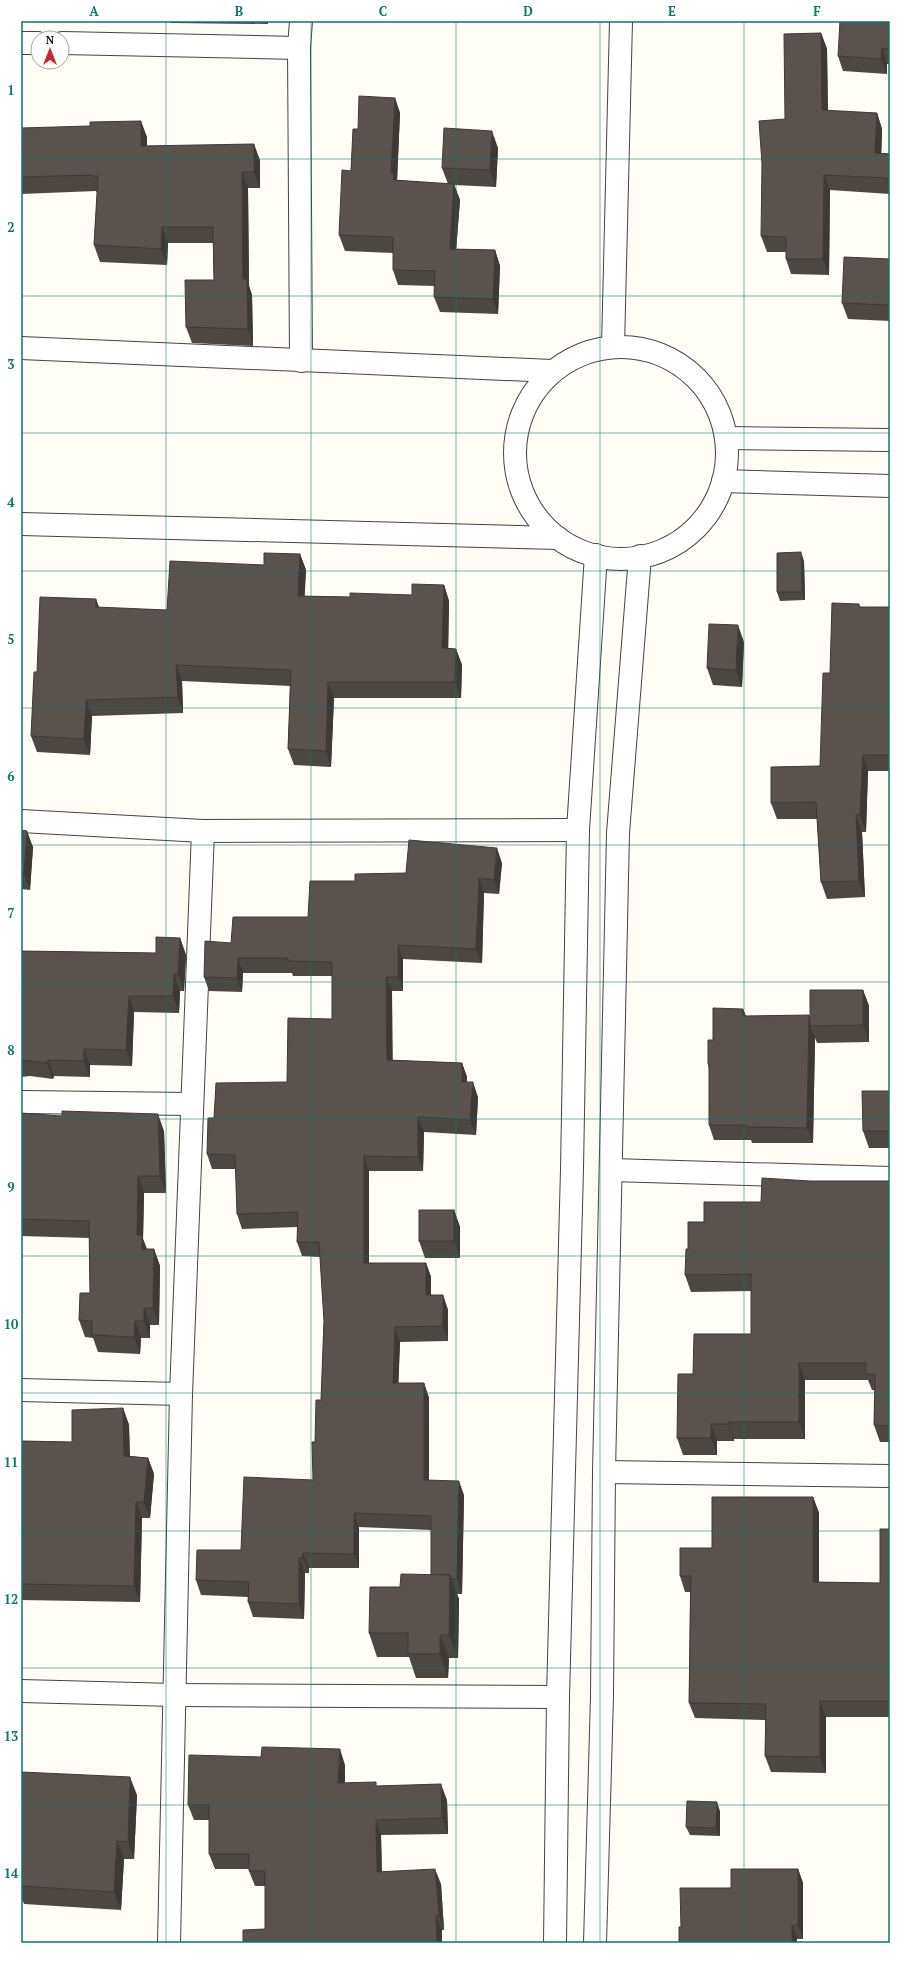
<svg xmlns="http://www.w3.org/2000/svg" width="911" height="1964" font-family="'PT Serif',serif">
  <rect width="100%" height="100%" fill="#fffdf5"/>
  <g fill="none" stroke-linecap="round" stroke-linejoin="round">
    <g stroke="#444" stroke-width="24">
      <g id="minor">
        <path d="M301 21 299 48 301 361"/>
        <path d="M21 43H38"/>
        <path d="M62 43 299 48"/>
        <path d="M613 347 621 21"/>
        <circle cx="621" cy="453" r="106"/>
        <path d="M21 348 552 371"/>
        <path d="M726 438 890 440"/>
        <path d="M723 481 890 486"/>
        <path d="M21 524 558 538"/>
        <path d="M21 821 203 831 578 830"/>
        <path d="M21 1102 192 1104"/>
        <path d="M611 1170 890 1178"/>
        <path d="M21 1390 181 1394"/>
        <path d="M604 1472 890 1476"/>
        <path d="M21 1691 175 1695 558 1697"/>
        <path d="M169 1943 181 1394 203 831"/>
        <path d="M555 1943 558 1697 572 1169 578 830 596 555"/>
        <path d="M595 1943 602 1696 604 1472 618 833 640 556"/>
      </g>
    </g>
    <use href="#minor" stroke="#fff" stroke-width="22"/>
  </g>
  <g fill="#4d4742">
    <path d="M170 21H268V24L171 23Z"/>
    <path d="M890 21V64H887V74L843 71 838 56Z"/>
    <path d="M821 33 827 49 828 111 877 113 882 129 881 153 890 154V194L830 190 829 275 791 274 786 259V252H767L761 236 785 119Z"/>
    <path d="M395 98 400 113 397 180 448 184 442 168 498 148 496 187 454 185 460 200 456 249 495 250 500 266 498 314 440 312 434 297 435 286 398 285 393 270V253L345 251 339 235 358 129Z"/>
    <path d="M21 128 147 137V146L260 160V188H248L249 286 252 295 253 346 192 343 186 327 214 280 213 243H168L167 265 100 262 94 245 97 193 96 191 21 194Z"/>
    <path d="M890 259V321L848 319 842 303Z"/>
    <path d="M300 554 306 570 304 596 350 597 412 595 444 585 449 601 448 648 456 649 462 665 461 698H334L331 767 294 765 288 749 290 686 182 681 183 713 92 716 90 755 37 752 31 736 37 672 100 608 167 610 264 565Z"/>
    <path d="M804 561 805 600 780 601 777 592Z"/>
    <path d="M859 604 860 607H890V771H868L866 832H862L865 897 827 899 821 882 817 819H777L771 803 820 766 830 673Z"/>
    <path d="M744 642 742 687 713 685 707 668Z"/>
    <path d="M21 830 33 847 30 890 21 889Z"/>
    <path d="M502 863 499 894 484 893 482 963 403 959V991H392V1060L462 1063 467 1077V1082L478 1097 476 1135 424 1132 423 1171H369V1263H426L431 1277V1295H443L448 1310V1341L400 1342 398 1383H424L429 1398V1480L464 1495 462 1594H457L459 1599 458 1658H449L448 1678H416L409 1657H377L369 1633 400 1587 431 1575V1530L359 1527V1568H309V1573H305L304 1619 253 1617 248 1602V1597L201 1595 196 1580 241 1550 313 1480 315 1442 321 1400 324 1321 320 1257 302 1256 297 1242 298 1227 242 1229 237 1214 236 1169H212L207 1154 214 1118 287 1082 332 1019V976H293L292 973H243L242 992 209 991 204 977 231 943 308 917 355 881 406 873Z"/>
    <path d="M180 938 186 955 184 991H180L179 1013 134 1012 132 1066 90 1065V1077L54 1076 53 1079 30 1076 21 1077V951L156 953Z"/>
    <path d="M863 990 869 1006V1042L817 1043 815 1038 813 1143H752L751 1140H714L709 1125V1069L708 1064 713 1040 743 1009 746 1016 810 1018Z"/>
    <path d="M890 1091V1148H869L863 1131Z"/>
    <path d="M21 1113 164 1131 166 1193H144L143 1239 147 1249H154L160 1266 159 1325H150V1338H141L140 1354 98 1352 93 1338 85 1337 79 1320 90 1293 89 1238 21 1236Z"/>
    <path d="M810 1181H890V1442H880L874 1425 875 1390H872L868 1380H805V1439H734V1441H717V1455H683L677 1438 693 1374 751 1334V1291L691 1292 685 1275 688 1249 704 1222 761 1202Z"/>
    <path d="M454 1210 460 1227V1258H425L419 1241Z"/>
    <path d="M123 1408 129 1425 130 1456 148 1458 154 1474 150 1518H142L140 1602 21 1600V1441L72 1442Z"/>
    <path d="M813 1497 819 1513V1582L880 1583 890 1529V1717H826V1773L771 1772 765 1756V1720L695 1718 689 1703 690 1592H685L680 1576 712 1548Z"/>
    <path d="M345 1765V1783L378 1786 447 1800 448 1834 381 1835 382 1872 441 1884 444 1930H442V1943H243L265 1929V1886H255L249 1871V1869H215L209 1854V1820H194L188 1805Z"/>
    <path d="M21 1772 137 1795 134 1859H124L121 1910 24 1904 21 1896Z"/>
    <path d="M720 1811V1836L690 1835 686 1827Z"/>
    <path d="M798 1869 803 1883V1939H797L681 1927 731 1888Z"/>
  </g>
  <g fill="#3f3936">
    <path d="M821 33 827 49 828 126 822 110Z"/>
    <path d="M882 48 887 64V74L881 59Z"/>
    <path d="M395 98 400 113 397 182 399 195 391 173Z"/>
    <path d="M877 113 882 129 881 169 875 153Z"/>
    <path d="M141 121 147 137V162L141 146Z"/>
    <path d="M492 131 498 148 496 187 490 170Z"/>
    <path d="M254 144 260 160V188L254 172Z"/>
    <path d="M242 172 248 188 249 286 252 295 253 346 248 329 243 279Z"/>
    <path d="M824 175 830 190 829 275 823 259Z"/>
    <path d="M454 184 460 200 455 264 450 249Z"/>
    <path d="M162 227 168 243 167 265 161 249Z"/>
    <path d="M495 250 500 266 498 314 493 299Z"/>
    <path d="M801 552 804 561 805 600 802 592Z"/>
    <path d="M300 554 306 570 304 612 298 596Z"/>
    <path d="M444 585 449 601 448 664 442 648Z"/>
    <path d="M96 599 102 615 96 607Z"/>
    <path d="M738 625 744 642 742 687 736 670Z"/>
    <path d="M456 649 462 665 461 698 455 682Z"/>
    <path d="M176 665 182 681 183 713 178 697Z"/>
    <path d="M328 682 334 698 331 767 326 751Z"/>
    <path d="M86 700 92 716 90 755 84 739Z"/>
    <path d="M863 755 868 771 866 832 860 815Z"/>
    <path d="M856 815 862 832 865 897 859 881Z"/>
    <path d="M27 831 33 847 30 890 24 873Z"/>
    <path d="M497 848 502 863 499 894 494 880Z"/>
    <path d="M479 878 484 893 482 963 476 949Z"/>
    <path d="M180 938 186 955 184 991 178 974Z"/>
    <path d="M398 945 403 959V991L398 977Z"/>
    <path d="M238 958 243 973 242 992 237 978Z"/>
    <path d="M174 974 180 991 179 1013 173 996Z"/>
    <path d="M386 977 392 991 393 1075 387 1060Z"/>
    <path d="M863 990 869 1006V1042L863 1025Z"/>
    <path d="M129 996 134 1012 132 1066 126 1050Z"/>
    <path d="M743 1009 749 1024 743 1016Z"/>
    <path d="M809 1015 813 1026H810L815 1038 813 1143 807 1128Z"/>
    <path d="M84 1049 90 1065V1077L84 1061Z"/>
    <path d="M48 1060 54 1076 53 1079 47 1063Z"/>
    <path d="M462 1063 467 1077V1096L462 1082Z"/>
    <path d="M473 1082 478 1097 476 1135 470 1120Z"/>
    <path d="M158 1114 164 1131 166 1193 160 1176Z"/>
    <path d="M418 1117 424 1132 423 1171 418 1157Z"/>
    <path d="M364 1156 369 1171V1277L364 1263Z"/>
    <path d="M138 1176 144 1193 143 1239 148 1252V1266L137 1235Z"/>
    <path d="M454 1210 460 1227V1258L454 1241Z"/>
    <path d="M154 1249 160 1266 159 1325 153 1308Z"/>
    <path d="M426 1263 431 1277V1310L426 1295Z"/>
    <path d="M443 1295 448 1310V1341L443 1326Z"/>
    <path d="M144 1308 150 1325V1338L144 1321Z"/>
    <path d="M135 1321 141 1338 140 1354 134 1337Z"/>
    <path d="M395 1327 400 1342 398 1398 393 1383Z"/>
    <path d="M799 1363 805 1380V1439L799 1422Z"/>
    <path d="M424 1383 429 1398V1495L424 1480Z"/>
    <path d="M123 1408 129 1425 130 1472 124 1456Z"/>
    <path d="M728 1422 734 1439V1441L728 1424Z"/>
    <path d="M711 1424 717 1441V1455L711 1438Z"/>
    <path d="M148 1458 154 1474 150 1518 144 1502Z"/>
    <path d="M459 1481 464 1495 462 1594 457 1579Z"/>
    <path d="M813 1497 819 1513V1597L813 1582Z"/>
    <path d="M136 1502 142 1518 140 1602 134 1586Z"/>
    <path d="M354 1513 359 1527V1568L354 1554Z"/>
    <path d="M303 1553 309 1568V1573L303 1558Z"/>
    <path d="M299 1558 305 1573 304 1619 299 1604Z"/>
    <path d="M450 1575 459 1599 458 1658 449 1635Z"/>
    <path d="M440 1635 449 1658 448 1678 440 1654Z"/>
    <path d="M820 1701 826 1717V1773L820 1757Z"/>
    <path d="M340 1749 345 1765 344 1799 338 1783Z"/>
    <path d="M130 1777 137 1795 134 1859 128 1842Z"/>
    <path d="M441 1784 447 1800 448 1834 442 1818Z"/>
    <path d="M717 1802 720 1811V1836L716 1828Z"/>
    <path d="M376 1820 381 1835 382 1887 377 1872Z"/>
    <path d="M117 1841 124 1859 121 1910 114 1892Z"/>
    <path d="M435 1869 441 1884 444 1930 439 1915Z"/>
    <path d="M798 1869 803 1883V1939L798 1925Z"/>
    <path d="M436 1915 442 1930V1943H437Z"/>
    <path d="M792 1925 797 1939V1943H792Z"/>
  </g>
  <g fill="#5a524d" stroke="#3f3936">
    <path d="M840 21H890V49L882 48 881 59 838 56Z"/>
    <path d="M821 33 822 110 877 113 875 153 890 154V183H887V178L824 175 823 259H786V237L761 236 762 164 759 121 785 119 784 34Z"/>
    <path d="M359 96 395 98 391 173H394L393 180 454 184 450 249 495 250 493 299 434 297 435 271 393 270V237L339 235 342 170 351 171 353 129H358Z"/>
    <path d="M141 121V146L254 144V172H242L243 279H247L248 329 186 327 185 280H214L213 227H162L161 249 94 245 98 176H91V175L21 177V128L90 126V122Z"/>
    <path d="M444 128 492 131 490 170 442 168Z"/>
    <path d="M844 257 890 259V305L842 303Z"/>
    <path d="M801 552 802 592H777V553Z"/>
    <path d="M264 553 300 554 298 596 350 597V593L412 595V584L444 585 442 648 456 649 455 682H328L326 751 288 749 291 670 176 665 178 697 86 700 84 739 31 736 34 672H37L40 597 96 599V607L167 610 170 561 264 565Z"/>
    <path d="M832 603 859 604V607H890V755H863L860 815H856L859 881 821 882 816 802 771 803V767L820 766 823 673H830Z"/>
    <path d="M709 624 738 625 736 670 707 668Z"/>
    <path d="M21 830 27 831 24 873H21Z"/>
    <path d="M409 840 497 848 494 880 479 878 476 949 398 945V977H386L387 1060 462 1063V1082H473L470 1120 418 1117V1157L364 1156V1263H426V1295H443V1326L395 1327 393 1383H424V1480L459 1481 457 1579H452L450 1575H431V1516L354 1513V1554L303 1553V1558H299V1604L248 1602 249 1582 196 1580 197 1550H241L244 1477 313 1480 312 1442H315L316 1400H321L324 1321 319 1242H297L298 1212 237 1214 235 1155 207 1154 208 1118H214L216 1083 287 1082 288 1018 332 1019V962L288 961V958H238L237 978 204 977 205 941 231 943 233 917H308L310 881H355V874L406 873Z"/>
    <path d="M156 937 180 938 178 974H174L173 996H129L126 1050 84 1049V1061L48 1060 47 1063 21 1060V951L156 953Z"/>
    <path d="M810 990H863V1025L810 1026Z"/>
    <path d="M713 1008 743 1009V1016L809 1015 807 1128 746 1127V1125H709V1064H708V1040H713Z"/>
    <path d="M862 1091H890V1131H863Z"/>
    <path d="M62 1111 158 1114 160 1176H138L137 1235H142V1249H154L153 1308H144V1321H135L134 1337 92 1335V1321L79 1320 80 1293H90L89 1221 21 1219V1113L62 1116Z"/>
    <path d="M762 1178 810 1181H890V1426L874 1425 875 1374H866V1363H799V1422H728V1424H711V1438H677L678 1374H693L694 1334H751V1274L685 1275 686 1249H688V1222H704V1202H761Z"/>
    <rect x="419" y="1210" width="35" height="31"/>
    <path d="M123 1408 124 1456 148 1458 144 1502H136L134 1586 21 1584V1441L72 1442V1410Z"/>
    <path d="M712 1497H813V1582L880 1583V1529H890V1701H820V1757L765 1756 766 1704 689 1703 691 1576H680V1548H712Z"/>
    <path d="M401 1574 450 1575 449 1635H440V1654H408V1633H369L370 1587H400Z"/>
    <path d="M262 1747 340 1749 338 1783 376 1782V1786L441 1784 442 1818 376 1820 377 1872 435 1869 439 1915H436L437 1943H243V1930L265 1929V1871H249V1854H209V1805H188L189 1755 261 1757Z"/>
    <path d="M21 1772 130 1777 128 1842 117 1841 114 1892 21 1886Z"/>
    <path d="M687 1801 717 1802 716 1828 686 1827Z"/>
    <path d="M731 1869H798V1925H792V1943H679V1927H681L680 1888H731Z"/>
  </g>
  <path fill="none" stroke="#0f766e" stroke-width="1" stroke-opacity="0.55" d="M166 21V1943M311 21V1943M456 21V1943M600 21V1943M744 21V1943M21 159H890M21 296H890M21 433H890M21 571H890M21 708H890M21 845H890M21 982H890M21 1119H890M21 1256H890M21 1393H890M21 1531H890M21 1668H890M21 1805H890"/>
  <rect width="911" height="1964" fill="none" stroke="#ffffff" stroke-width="44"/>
  <g transform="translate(50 50)"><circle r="19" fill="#ffffff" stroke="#a0a0a0"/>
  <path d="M0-3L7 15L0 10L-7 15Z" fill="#c4262e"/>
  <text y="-6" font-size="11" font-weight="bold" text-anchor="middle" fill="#111111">N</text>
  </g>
  <rect x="22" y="22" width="867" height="1920" fill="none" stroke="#0f766e" stroke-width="1.5"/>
  <g font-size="13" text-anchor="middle" font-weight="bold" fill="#0f766e">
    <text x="94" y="16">A</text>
    <text x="239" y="16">B</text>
    <text x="383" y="16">C</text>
    <text x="528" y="16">D</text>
    <text x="672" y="16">E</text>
    <text x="817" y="16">F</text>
    <text x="11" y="95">1</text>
    <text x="11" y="232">2</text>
    <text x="11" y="369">3</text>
    <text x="11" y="507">4</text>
    <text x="11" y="644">5</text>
    <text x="11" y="781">6</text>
    <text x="11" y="918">7</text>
    <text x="11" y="1055">8</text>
    <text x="11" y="1192">9</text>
    <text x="11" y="1329">10</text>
    <text x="11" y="1467">11</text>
    <text x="11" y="1604">12</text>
    <text x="11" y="1741">13</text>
    <text x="11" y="1878">14</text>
  </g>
</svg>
